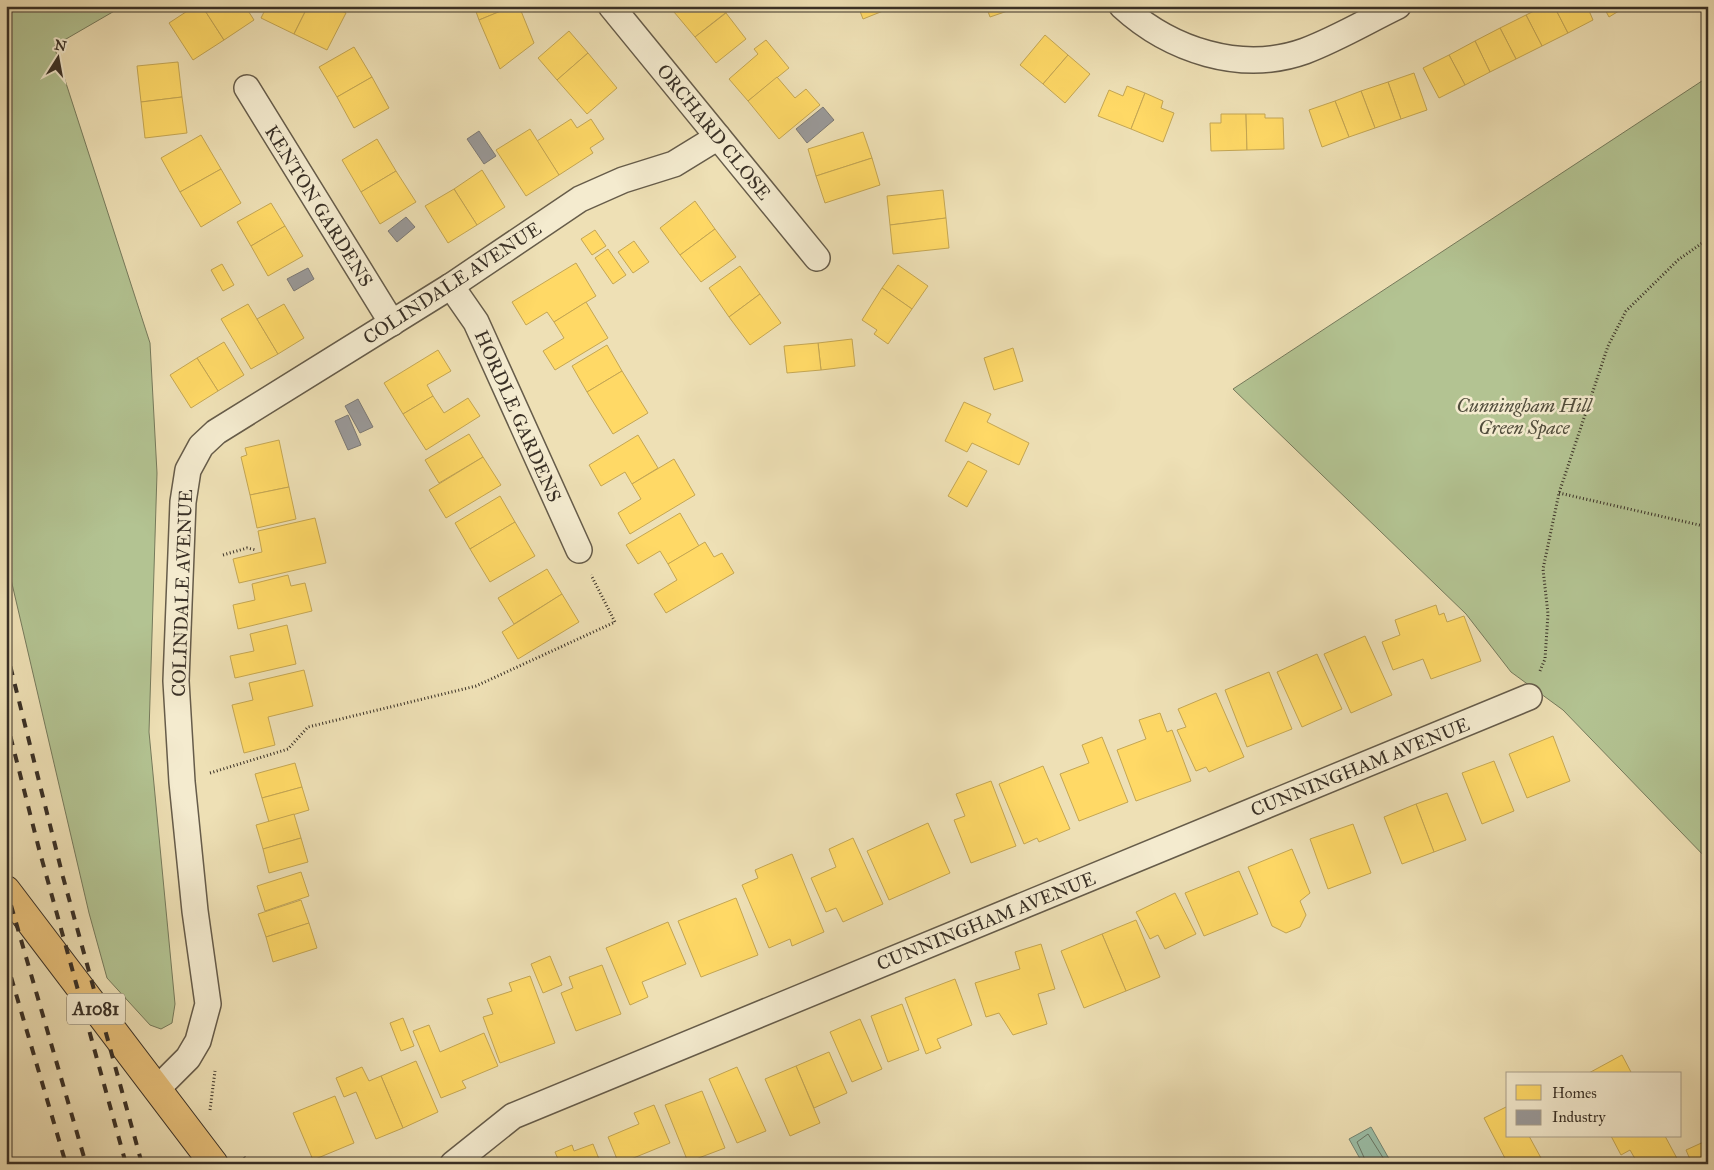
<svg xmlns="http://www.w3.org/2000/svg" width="1714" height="1170" font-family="'IM FELL Great Primer',serif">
  <rect width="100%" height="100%" fill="#eee0b5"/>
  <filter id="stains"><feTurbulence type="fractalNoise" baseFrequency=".004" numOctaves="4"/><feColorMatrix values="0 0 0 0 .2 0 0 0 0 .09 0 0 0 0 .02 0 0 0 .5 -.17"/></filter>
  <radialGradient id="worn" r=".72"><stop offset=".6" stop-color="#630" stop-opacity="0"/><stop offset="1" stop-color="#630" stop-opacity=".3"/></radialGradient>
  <g fill="#b3c392" stroke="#767a5c">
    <path d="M6 6H123L54 46 150 343 157 473 149 732 175 1004 172 1023 161 1029 150 1025 107 978 89 913 6 558Z"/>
    <path d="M1708 77V860L1563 710 1511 672 1466 614 1233 389Z"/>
  </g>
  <path fill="#9bbea7" stroke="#748573" d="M1371 1127 1392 1164H1363L1349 1139Z"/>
  <g fill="#ffd966" stroke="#c4a653">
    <path d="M195 6H202L224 40 193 60 169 23Z"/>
    <path d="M202 6H245L254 20 224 40Z"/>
    <path d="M267 6H308L294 34 261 18Z"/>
    <path d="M308 6H332L346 13 327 50 294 34Z"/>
    <path d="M474 6H513L479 20Z"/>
    <path d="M513 6H519L534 43 500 69 479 20Z"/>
    <path d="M681 6H734L695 37 674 12Z"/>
    <path d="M858 6H887L888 9 863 19Z"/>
    <path d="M986 6H1022L990 17Z"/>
    <path d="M1544 6H1554L1568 33 1542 46 1526 15Z"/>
    <path d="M1554 6H1587L1593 20 1568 33Z"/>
    <path d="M1603 6H1627L1609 17Z"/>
    <path d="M726 13 746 39 716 63 695 37Z"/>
    <path d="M1526 15 1542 46 1516 59 1500 28Z"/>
    <path d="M1500 28 1516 59 1490 72 1475 41Z"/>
    <path d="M569 31 588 53 557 80 538 58Z"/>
    <path d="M1045 35 1068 55 1043 84 1020 65Z"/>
    <path d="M766 40 789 68 748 101 729 79 758 54 754 49Z"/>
    <path d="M1475 41 1490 72 1465 85 1449 55Z"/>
    <path d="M354 47 372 77 337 97 319 67Z"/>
    <path d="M588 53 617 88 587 114 557 80Z"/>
    <path d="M1068 55 1090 74 1065 103 1043 84Z"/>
    <path d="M1449 55 1465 85 1439 98 1423 68Z"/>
    <path d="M178 62 182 97 141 102 137 66Z"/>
    <path d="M1414 73 1427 110 1401 119 1388 82Z"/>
    <path d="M372 77 389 108 354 128 337 97Z"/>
    <path d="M777 77 795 98 806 89 820 105 779 139 748 101Z"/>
    <path d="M1388 82 1401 119 1375 128 1361 91Z"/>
    <path d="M1127 86 1145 93 1131 129 1098 116 1109 90 1123 96Z"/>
    <path d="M1361 91 1375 128 1349 137 1335 101Z"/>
    <path d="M1145 93 1163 101 1161 108 1174 113 1163 142 1131 129Z"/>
    <path d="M182 97 187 133 145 138 141 102Z"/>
    <path d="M1335 101 1349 137 1322 147 1309 110Z"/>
    <path d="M1221 114H1246L1247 150 1211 151 1210 123H1221Z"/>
    <path d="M1246 114H1265V118H1283L1284 149 1247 150Z"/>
    <path d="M571 119 577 128 591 119 604 139 590 148 593 153 559 175 537 141Z"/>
    <path d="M530 129 559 175 526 196 496 150Z"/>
    <path d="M863 132 872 158 816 176 808 149Z"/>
    <path d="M201 135 221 169 180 192 161 158Z"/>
    <path d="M377 139 396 171 361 192 342 160Z"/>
    <path d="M872 158 880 185 825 203 816 176Z"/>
    <path d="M221 169 241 203 201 227 180 192Z"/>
    <path d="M482 170 505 207 477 225 454 189Z"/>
    <path d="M396 171 416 202 380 224 361 192Z"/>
    <path d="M454 189 477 225 448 243 425 206Z"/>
    <path d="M943 190 946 218 890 225 887 196Z"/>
    <path d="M695 201 715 229 680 255 660 228Z"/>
    <path d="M271 203 285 226 251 246 237 222Z"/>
    <path d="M946 218 949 248 893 254 890 225Z"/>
    <path d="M285 226 303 256 268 276 251 246Z"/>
    <path d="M715 229 736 257 701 282 680 255Z"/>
    <path d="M595 230 606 246 592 255 581 239Z"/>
    <path d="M634 241 649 262 633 273 618 252Z"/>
    <path d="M608 249 626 275 613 284 595 258Z"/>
    <path d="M576 263 596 296 554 322 547 312 526 325 512 302Z"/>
    <path d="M222 264 234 285 223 291 211 270Z"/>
    <path d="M898 265 928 286 912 309 882 288Z"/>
    <path d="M740 266 760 294 729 317 709 288Z"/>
    <path d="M882 288 912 309 888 344 874 334 877 330 862 320Z"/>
    <path d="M760 294 781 323 750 345 729 317Z"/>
    <path d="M586 302 608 338 555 370 543 351 564 338 554 322Z"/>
    <path d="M248 304 278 354 251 369 221 319Z"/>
    <path d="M284 304 304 338 278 354 257 319Z"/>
    <path d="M852 339 855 366 821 370 818 343Z"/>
    <path d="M224 342 244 375 218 391 197 358Z"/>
    <path d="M818 343 821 370 787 373 784 346Z"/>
    <path d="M607 345 622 371 587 392 572 366Z"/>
    <path d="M1013 348 1023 381 994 390 984 358Z"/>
    <path d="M438 350 451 371 427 385 433 396 403 414 384 383Z"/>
    <path d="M197 358 218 391 191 408 170 375Z"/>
    <path d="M622 371 648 413 613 434 587 392Z"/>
    <path d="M433 396 444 413 468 398 480 416 426 450 403 414Z"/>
    <path d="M964 402 991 414 987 422 1029 443 1019 465 972 443 967 452 945 441Z"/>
    <path d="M469 434 483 457 439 483 425 460Z"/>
    <path d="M638 435 658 468 632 484 625 472 601 486 589 465Z"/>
    <path d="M279 440 289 487 250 495 241 457 247 455 245 448Z"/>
    <path d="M483 457 501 485 446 518 429 490Z"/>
    <path d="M674 459 695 495 630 534 618 513 641 499 632 484Z"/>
    <path d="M968 461 987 471 967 507 948 496Z"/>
    <path d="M289 487 296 519 257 528 250 495Z"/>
    <path d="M500 496 515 522 470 549 455 523Z"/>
    <path d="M680 513 699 546 668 564 660 551 638 564 626 545Z"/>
    <path d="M315 518 326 563 239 583 233 559 262 552 258 531Z"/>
    <path d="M515 522 535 556 490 582 470 549Z"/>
    <path d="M705 542 714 557 722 553 734 573 666 613 654 594 677 580 668 564Z"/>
    <path d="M547 569 562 594 514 624 498 598Z"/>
    <path d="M288 575 291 586 305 583 312 611 238 629 233 605 255 600 252 584Z"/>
    <path d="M562 594 579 622 518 659 502 632Z"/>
    <path d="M1436 605 1439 615 1444 613 1447 622 1464 616 1481 661 1431 679 1423 659 1393 670 1382 642 1400 635 1395 620Z"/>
    <path d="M287 625 296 664 235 678 230 656 254 651 250 634Z"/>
    <path d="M1365 636 1392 695 1351 713 1324 654Z"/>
    <path d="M1317 654 1342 709 1302 727 1277 672Z"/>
    <path d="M304 670 313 706 268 717 275 745 244 753 232 705 253 700 249 683Z"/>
    <path d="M1269 672 1292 729 1247 747 1225 690Z"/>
    <path d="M1216 693 1244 757 1209 772 1206 767 1196 771 1177 730 1186 727 1178 709Z"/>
    <path d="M1160 713 1167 732 1172 730 1191 781 1136 801 1117 750 1146 739 1139 720Z"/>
    <path d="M1553 736 1570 781 1527 798 1509 754Z"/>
    <path d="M1102 737 1128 802 1079 821 1060 774 1089 763 1082 745Z"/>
    <path d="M1494 761 1514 811 1482 824 1462 773Z"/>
    <path d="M295 763 302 787 262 798 255 774Z"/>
    <path d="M1043 766 1070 829 1039 842 1037 838 1024 844 999 784Z"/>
    <path d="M991 781 1016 846 971 863 954 820 965 816 956 794Z"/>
    <path d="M302 787 309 810 269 822 262 798Z"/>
    <path d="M1447 793 1466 840 1434 852 1416 804Z"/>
    <path d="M1416 804 1434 852 1402 864 1384 817Z"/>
    <path d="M294 814 301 838 263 849 256 825Z"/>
    <path d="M928 823 950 873 889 900 867 851Z"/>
    <path d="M1353 824 1371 873 1328 889 1310 839Z"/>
    <path d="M301 838 308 862 269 873 263 849Z"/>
    <path d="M853 838 883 904 843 922 836 908 826 912 811 878 836 867 829 849Z"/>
    <path d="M1292 849 1310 893 1300 901 1306 915 1300 927 1286 933 1272 926 1248 867Z"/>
    <path d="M792 854 824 932 792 946 790 939 769 948 742 885 758 878 755 870Z"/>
    <path d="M1239 871 1258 914 1204 936 1185 893Z"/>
    <path d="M301 872 309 896 265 911 257 886Z"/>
    <path d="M1175 893 1196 934 1165 949 1158 935 1150 939 1136 912Z"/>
    <path d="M736 898 758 955 701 977 678 921Z"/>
    <path d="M301 900 309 923 266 937 258 914Z"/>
    <path d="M1136 920 1160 977 1126 991 1102 934Z"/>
    <path d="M668 922 686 964 642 982 648 997 630 1005 606 948Z"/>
    <path d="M309 923 317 948 273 962 266 937Z"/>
    <path d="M1102 934 1126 991 1084 1008 1061 951Z"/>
    <path d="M1041 944 1055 989 1038 994 1047 1024 1013 1035 999 1013 986 1017 975 983 1020 969 1015 952Z"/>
    <path d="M550 956 562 985 543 993 531 964Z"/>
    <path d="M602 965 621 1014 576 1031 561 993 573 988 569 977Z"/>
    <path d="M530 976 555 1043 500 1063 483 1017 493 1014 487 999 512 991 509 983Z"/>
    <path d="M955 979 972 1025 937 1039 941 1048 926 1054 905 998Z"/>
    <path d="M902 1004 919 1050 888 1062 871 1016Z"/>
    <path d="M403 1018 414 1046 401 1051 390 1023Z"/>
    <path d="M860 1019 882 1069 852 1082 830 1032Z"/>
    <path d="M429 1025 440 1052 484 1033 498 1066 462 1081 466 1088 441 1098 413 1031Z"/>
    <path d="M829 1052 847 1093 814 1108 796 1066Z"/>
    <path d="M1622 1055 1632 1074H1587Z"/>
    <path d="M416 1061 438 1112 403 1128 381 1076Z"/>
    <path d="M796 1066 820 1123 790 1136 765 1079Z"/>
    <path d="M362 1067 369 1081 381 1076 403 1128 376 1139 356 1092 344 1097 336 1078Z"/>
    <path d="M737 1067 766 1131 737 1143 709 1079Z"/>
    <path d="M702 1091 725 1148 688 1162 665 1105Z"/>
    <path d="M335 1096 354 1143 313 1160 293 1113Z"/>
    <path d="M654 1105 670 1143 619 1164 608 1137 639 1124 634 1113Z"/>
    <path d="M1508 1106V1136H1529L1541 1158 1535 1161 1537 1164H1508L1484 1118Z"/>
    <path d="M1611 1136H1665L1680 1164H1638L1630 1150 1621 1155Z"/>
    <path d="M1708 1140V1164H1692L1686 1150Z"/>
    <path d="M593 1144 601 1164H560L555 1152 572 1145 574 1151Z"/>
  </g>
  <g fill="#999" stroke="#7c7a76">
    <path d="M823 107 834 120 807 143 796 129Z"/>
    <path d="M479 131 496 156 484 164 467 139Z"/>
    <path d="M406 217 415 227 397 242 388 231Z"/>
    <path d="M308 268 314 279 294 291 287 279Z"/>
    <path d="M358 399 373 427 360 433 345 406Z"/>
    <path d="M348 415 361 445 348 450 335 421Z"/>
  </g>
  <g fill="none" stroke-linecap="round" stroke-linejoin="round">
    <path stroke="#6a7766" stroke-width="1" d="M1367 1164 1357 1142 1368 1134 1387 1164"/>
    <g stroke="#665c4a" stroke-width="28">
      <g id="street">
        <path d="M611 6 817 258"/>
        <path d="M1122 6C1170 50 1241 74 1305 51 1337 39 1367 21 1398 6"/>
        <path d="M247 88 392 323"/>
        <path d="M451 286 476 322 579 550"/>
        <path d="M157 1089 188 1058 198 1041 208 1004 195 911 182 782 176 681 183 502 188 470 201 446 216 432 451 286 580 199 623 180 674 164 718 137"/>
        <path d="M453 1164 513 1116 1529 697"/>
      </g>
    </g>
    <g stroke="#393026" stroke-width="30">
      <path id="primary" d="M6 890 214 1164"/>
    </g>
    <g stroke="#393026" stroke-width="3" stroke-dasharray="1 2.5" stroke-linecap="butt">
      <path d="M1559 493 1708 527"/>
      <path d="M223 555 247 548 256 550"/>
      <path d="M1540 671 1545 659 1548 614 1543 569 1559 493 1608 346 1626 311 1678 260 1708 239"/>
      <path d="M210 773 288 749 308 727 476 686 615 622 591 575"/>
      <path d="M6 853 12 860"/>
      <path d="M210 1110 215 1071"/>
      <path d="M244 1157 249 1164"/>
    </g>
    <use href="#street" stroke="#f4ebcf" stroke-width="25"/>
    <use href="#primary" stroke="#e7c07a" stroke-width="28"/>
    <g stroke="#393026" stroke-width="4" stroke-dasharray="9 9" stroke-linecap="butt">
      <path d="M6 649 63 877 142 1164"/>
      <path d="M6 719 39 849 126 1164"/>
      <path d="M6 888 86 1164"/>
      <path d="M6 960 66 1164"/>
    </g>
  </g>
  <g text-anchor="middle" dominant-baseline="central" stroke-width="5" stroke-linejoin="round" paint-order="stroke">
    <rect fill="#f4ebcf" stroke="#716859" stroke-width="1" x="67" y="993.5" width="58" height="31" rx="4"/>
    <g font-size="18" font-weight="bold" fill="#393026">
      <text x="96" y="1009">A1081</text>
    </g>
    <g font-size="19" fill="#393026" stroke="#f4ebcf">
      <text transform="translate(714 132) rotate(51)">ORCHARD CLOSE</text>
      <text transform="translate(319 206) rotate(58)">KENTON GARDENS</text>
      <text transform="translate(452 283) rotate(-33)">COLINDALE AVENUE</text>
      <text transform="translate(518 416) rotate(66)">HORDLE GARDENS</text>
      <text transform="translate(182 593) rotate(-88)">COLINDALE AVENUE</text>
      <text transform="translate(1360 767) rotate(-22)">CUNNINGHAM AVENUE</text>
      <text transform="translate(986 921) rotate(-22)">CUNNINGHAM AVENUE</text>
    </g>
    <g font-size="19" font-style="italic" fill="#514d3c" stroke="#f4ebcf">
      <text x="1524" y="405">Cunningham Hill<tspan x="1524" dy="22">Green Space</tspan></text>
    </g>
  </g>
  <rect width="1714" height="1170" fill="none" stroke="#eee0b5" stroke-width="25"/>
  <rect x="8" y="8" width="1699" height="1155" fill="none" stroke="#393026" stroke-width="2.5"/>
  <rect x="12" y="12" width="1689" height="1145" fill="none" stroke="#393026"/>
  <rect x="1506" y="1072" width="175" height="65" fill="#f4ebcf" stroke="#a9a08b"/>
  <rect x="1516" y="1085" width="25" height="15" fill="#ffd966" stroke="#a9a08b"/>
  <text x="1552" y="1098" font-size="15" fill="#393026">Homes</text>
  <rect x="1516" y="1110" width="25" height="15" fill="#999999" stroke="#a9a08b"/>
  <text x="1552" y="1122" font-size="15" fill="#393026">Industry</text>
  <g transform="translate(58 58) rotate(11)" stroke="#f4ebcf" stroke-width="4" paint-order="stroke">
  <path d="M0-4L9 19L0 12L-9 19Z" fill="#393026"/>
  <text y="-8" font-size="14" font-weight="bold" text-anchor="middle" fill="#393026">N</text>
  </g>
  <rect width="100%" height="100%" filter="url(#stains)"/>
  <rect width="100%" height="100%" fill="url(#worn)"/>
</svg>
